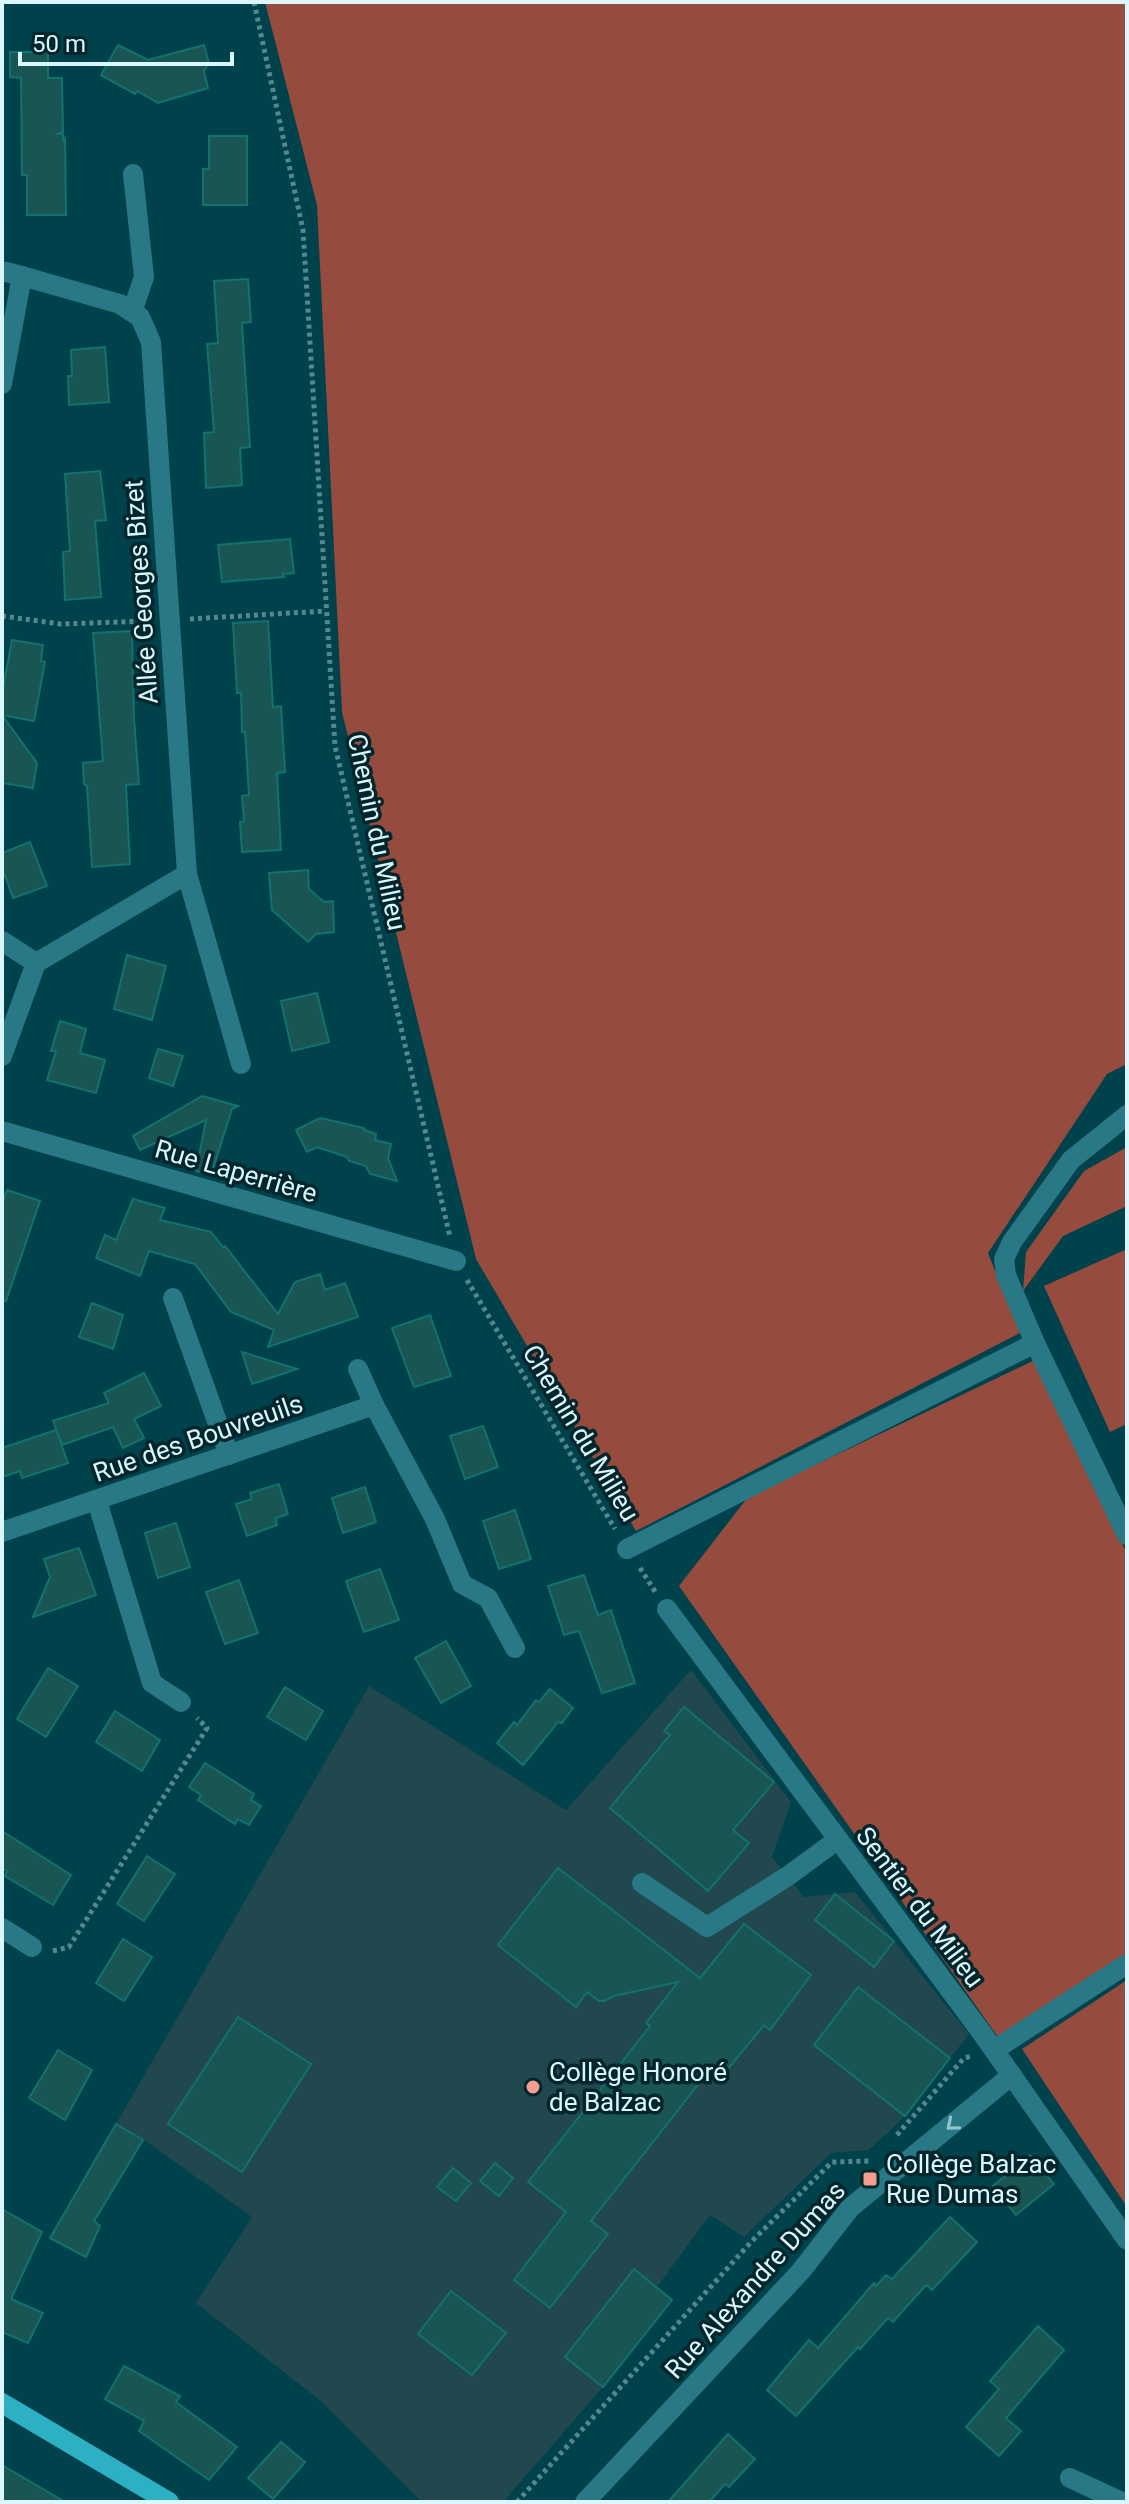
<svg xmlns="http://www.w3.org/2000/svg" width="1129" height="2504" font-family="Roboto,sans-serif">
  <rect width="100%" height="100%" fill="#00424b"/>
  <path fill="#22484f" d="M691 1670 791 1802 772 1857 804 1897 855 1892 969 2034 905 2116 869 2150 831 2153 744 2237 710 2215 657 2287 672 2300 603 2387 503 2502H422L322 2402 196 2303 252 2217 147 2142 116 2124 369 1686 566 1810Z"/>
  <g fill="#964b3f">
    <path d="M265 2H1127V1064L1107 1074 988 1253 1020 1333 636 1531 476 1259 342 712 317 205Z"/>
    <path d="M1127 1147V1206L1063 1236 1023 1291 1026 1252 1084 1171Z"/>
    <path d="M1127 1249V1424L1110 1432 1044 1286Z"/>
    <path d="M1035 1360 1127 1554V1954L998 2037 679 1586 748 1497Z"/>
    <path d="M1127 1980V2207L1022 2049Z"/>
  </g>
  <g fill="#195653" stroke="#12726d" stroke-width="2">
    <path d="M118 45 148 60 204 45 209 63 204 71 208 88 158 103 137 91 135 94 101 75Z"/>
    <path d="M10 52H48V78H62L63 132 56 134H63V141L65 138 66 215H27V175H22L21 78 10 77Z"/>
    <path d="M209 136H247V205H203V169H209Z"/>
    <path d="M248 279 251 322 242 323 250 447 240 448 242 485 206 488 204 433 214 432 207 344 218 343 214 281Z"/>
    <path d="M105 347 109 402 69 405 68 376H72L71 350Z"/>
    <path d="M100 471 106 520 95 521 101 597 65 600 63 552 70 551 65 474Z"/>
    <path d="M290 539 294 573 283 574 284 577 222 582 218 545Z"/>
    <path d="M268 621 273 707 281 706 285 772 277 773 281 850 242 852 240 822 244 821 242 796 249 795 245 732H242L241 693H237L233 623Z"/>
    <path d="M132 631 134 718 139 784 126 785 130 864 92 867 87 786 84 784 83 763 103 761 93 633Z"/>
    <path d="M12 640 43 645 41 661 45 662 34 721 2 715V694Z"/>
    <path d="M2 715 37 763 33 788 2 783Z"/>
    <path d="M30 842 47 886 13 898 2 867V853Z"/>
    <path d="M308 870 309 889 324 902 333 901 334 932 316 934 308 942 272 910 269 873Z"/>
    <path d="M127 955 166 966 152 1020 114 1009Z"/>
    <path d="M317 993 329 1042 292 1051 281 1001Z"/>
    <path d="M60 1021 86 1029 80 1053 105 1060 96 1093 47 1080 56 1051H51Z"/>
    <path d="M158 1049 183 1056 173 1086 149 1078Z"/>
    <path d="M202 1096 238 1106 232 1109 211 1175 196 1171 206 1120 140 1150 133 1136Z"/>
    <path d="M320 1118 364 1128V1130L376 1134 375 1140 391 1144 388 1158 397 1181 370 1174 366 1166 349 1161 347 1157 317 1147 307 1152 296 1130Z"/>
    <path d="M7 1190 40 1201 6 1301H2V1203Z"/>
    <path d="M133 1199 165 1208 160 1220 211 1232 223 1247 225 1246 278 1314 295 1282 320 1274 325 1290 345 1283 358 1317 268 1347 274 1330 231 1312 195 1264 149 1251 140 1276 96 1258 105 1235 116 1240Z"/>
    <path d="M92 1303 123 1315 113 1349 79 1337Z"/>
    <path d="M430 1315 451 1376 414 1387 392 1328Z"/>
    <path d="M242 1352 297 1369 252 1384Z"/>
    <path d="M144 1373 161 1406 134 1419 144 1438 123 1448 113 1427 62 1445 53 1421 109 1403 104 1393Z"/>
    <path d="M483 1426 498 1467 465 1479 450 1436Z"/>
    <path d="M56 1430 68 1463 22 1478 20 1471 2 1477V1448Z"/>
    <path d="M279 1484 288 1514 276 1518 277 1525 247 1536 236 1504 252 1499 250 1493Z"/>
    <path d="M365 1487 376 1522 343 1533 332 1498Z"/>
    <path d="M515 1510 531 1559 499 1569 483 1521Z"/>
    <path d="M176 1523 190 1567 158 1578 145 1533Z"/>
    <path d="M79 1548 96 1595 33 1617 50 1577 44 1559Z"/>
    <path d="M380 1569 399 1620 364 1632 346 1581Z"/>
    <path d="M584 1575 598 1615 611 1610 635 1683 602 1693 579 1631 564 1635 548 1586Z"/>
    <path d="M239 1580 258 1633 225 1644 206 1592Z"/>
    <path d="M446 1641 471 1686 441 1703 415 1658Z"/>
    <path d="M48 1668 78 1686 46 1737 17 1719Z"/>
    <path d="M285 1687 323 1711 306 1740 267 1717Z"/>
    <path d="M550 1689 573 1708 562 1723 558 1722 523 1765 497 1743 514 1722 517 1725 536 1700 539 1702Z"/>
    <path d="M684 1707 774 1782 733 1830 749 1843 708 1891 610 1808 670 1735 664 1731Z"/>
    <path d="M115 1711 160 1740 142 1771 96 1742Z"/>
    <path d="M205 1763 254 1794 251 1800 261 1806 249 1825 238 1819 235 1824 198 1800 201 1795 189 1787Z"/>
    <path d="M2 1831 71 1875 53 1905 5 1876 7 1871 2 1868Z"/>
    <path d="M147 1856 175 1874 144 1921 117 1904Z"/>
    <path d="M558 1868 700 1978 744 1924 811 1975 770 2030 764 2025 719 2080 708 2072 591 2221 608 2234 550 2308 514 2280 566 2212 528 2182 650 2026 646 2023 678 1982 614 1996 604 2001H599L587 1992 576 2007 498 1945Z"/>
    <path d="M835 1894 894 1941 874 1967 815 1920Z"/>
    <path d="M123 1939 152 1957 124 2001 96 1983Z"/>
    <path d="M858 1987 950 2058 905 2116 814 2045Z"/>
    <path d="M238 2017 311 2064 242 2172 168 2124Z"/>
    <path d="M58 2050 92 2070 65 2120 29 2098Z"/>
    <path d="M116 2124 143 2140 94 2221 100 2226 86 2257 50 2238Z"/>
    <path d="M1030 2155 1054 2184 1016 2215 993 2186Z"/>
    <path d="M495 2163 513 2178 499 2196 480 2181Z"/>
    <path d="M453 2168 471 2183 456 2201 437 2187Z"/>
    <path d="M2 2209 42 2232 11 2299 43 2313 28 2343 2 2332Z"/>
    <path d="M950 2217 977 2242 932 2290 926 2285 893 2322 888 2318 860 2349 858 2347 796 2416 767 2390 809 2340 818 2348 874 2283 876 2286 886 2275 892 2279Z"/>
    <path d="M634 2269 672 2300 603 2387 565 2357Z"/>
    <path d="M451 2291 506 2333 472 2375 418 2334Z"/>
    <path d="M1038 2326 1064 2350 1006 2418 1021 2431 999 2456 966 2427 999 2389 990 2381Z"/>
    <path d="M124 2366 180 2396 176 2402 237 2447 209 2480 139 2431 144 2421 105 2399Z"/>
    <path d="M728 2434 755 2459 729 2487 725 2484 709 2502H668Z"/>
    <path d="M281 2442 305 2462 273 2499 248 2478Z"/>
    <path d="M2 2465 65 2502H2Z"/>
  </g>
  <g fill="none" stroke-linecap="round" stroke-linejoin="round">
    <g stroke="#54888f" stroke-width="5" stroke-dasharray="4 4" stroke-linecap="butt">
      <path d="M254 2 303 230 335 746 450 1237"/>
      <path d="M2 616 61 624 148 621"/>
      <path d="M190 619 325 611"/>
      <path d="M467 1280 615 1529"/>
      <path d="M640 1568 656 1593"/>
      <path d="M53 1951 69 1947 207 1728 197 1718"/>
      <path d="M897 2135 964 2058 972 2056"/>
      <path d="M517 2502 751 2242 832 2162 871 2161"/>
    </g>
    <g stroke="#287885" stroke-width="20">
      <path d="M2 271 22 276 2 384"/>
      <path d="M22 276 120 304 140 317 151 342 187 874 36 963"/>
      <path d="M132 312 144 277 133 174"/>
      <path d="M187 874 241 1064"/>
      <path d="M2 941 36 963 2 1056"/>
      <path d="M1127 1115 1071 1160 1012 1242 1004 1259 1006 1275 1035 1343 1127 1535"/>
      <path d="M2 1131 456 1261"/>
      <path d="M173 1298 229 1455"/>
      <path d="M358 1369 374 1405 435 1519 462 1584 488 1598 515 1648"/>
      <path d="M97 1501 152 1683 181 1702"/>
      <path d="M2 1532 374 1405"/>
      <path d="M627 1549 1035 1343"/>
      <path d="M667 1609 982 2033 1127 2240"/>
      <path d="M642 1883 707 1927 788 1876 837 1840"/>
      <path d="M2 1928 32 1947"/>
      <path d="M994 2050 1127 1964"/>
      <path d="M1070 2478 1122 2502"/>
      <path d="M585 2502 801 2271 850 2208 1012 2075"/>
    </g>
    <path stroke="#2db0c4" stroke-width="20" d="M2 2403 169 2502"/>
  </g>
  <defs><path id="oneway-chevron" d="M-2-3.5L2.5 0L-2 3.5" fill="none" stroke-width="1.6" stroke-linecap="round" stroke-linejoin="round" transform="scale(2)"/></defs>
  <use stroke="#93c4cd" href="#oneway-chevron" transform="translate(952 2125) rotate(140)"/>
  <g fill="#f59d8e" stroke="#02262b" stroke-width="3">
    <circle cx="533" cy="2087" r="8"/>
    <rect x="862" y="2171" width="16" height="16" rx="4"/>
  </g>
  <g text-anchor="middle" dominant-baseline="central" stroke-width="7" stroke-linejoin="round" paint-order="stroke">
    <g font-size="26" fill="#dbf7fd" stroke="#02262b">
      <text transform="translate(141 592) rotate(-94)">Allée Georges Bizet</text>
      <text transform="translate(377 832) rotate(78)">Chemin du Milieu</text>
      <text transform="translate(236 1171) rotate(16)">Rue Laperrière</text>
      <text transform="translate(581 1433) rotate(59)">Chemin du Milieu</text>
      <text transform="translate(198 1438) rotate(-19)">Rue des Bouvreuils</text>
      <text transform="translate(920 1907) rotate(53)">Sentier du Milieu</text>
      <text transform="translate(755 2280) rotate(-48)">Rue Alexandre Dumas</text>
    </g>
    <g font-size="26" fill="#dbf7fd" stroke="#02262b" text-anchor="start">
      <text x="549" y="2072">Collège Honoré<tspan x="549" dy="30">de Balzac</tspan></text>
      <text x="886" y="2164">Collège Balzac<tspan x="886" dy="30">Rue Dumas</tspan></text>
    </g>
  </g>
  <rect width="1129" height="2504" fill="none" stroke="#dbf7fd" stroke-width="8"/>
  <path d="M20 52v12h212v-12" fill="none" stroke="#dbf7fd" stroke-width="4"/>
  <text x="32" y="52" font-size="24" fill="#dbf7fd" stroke="#02262b" stroke-width="6" paint-order="stroke">50 m</text>
</svg>
